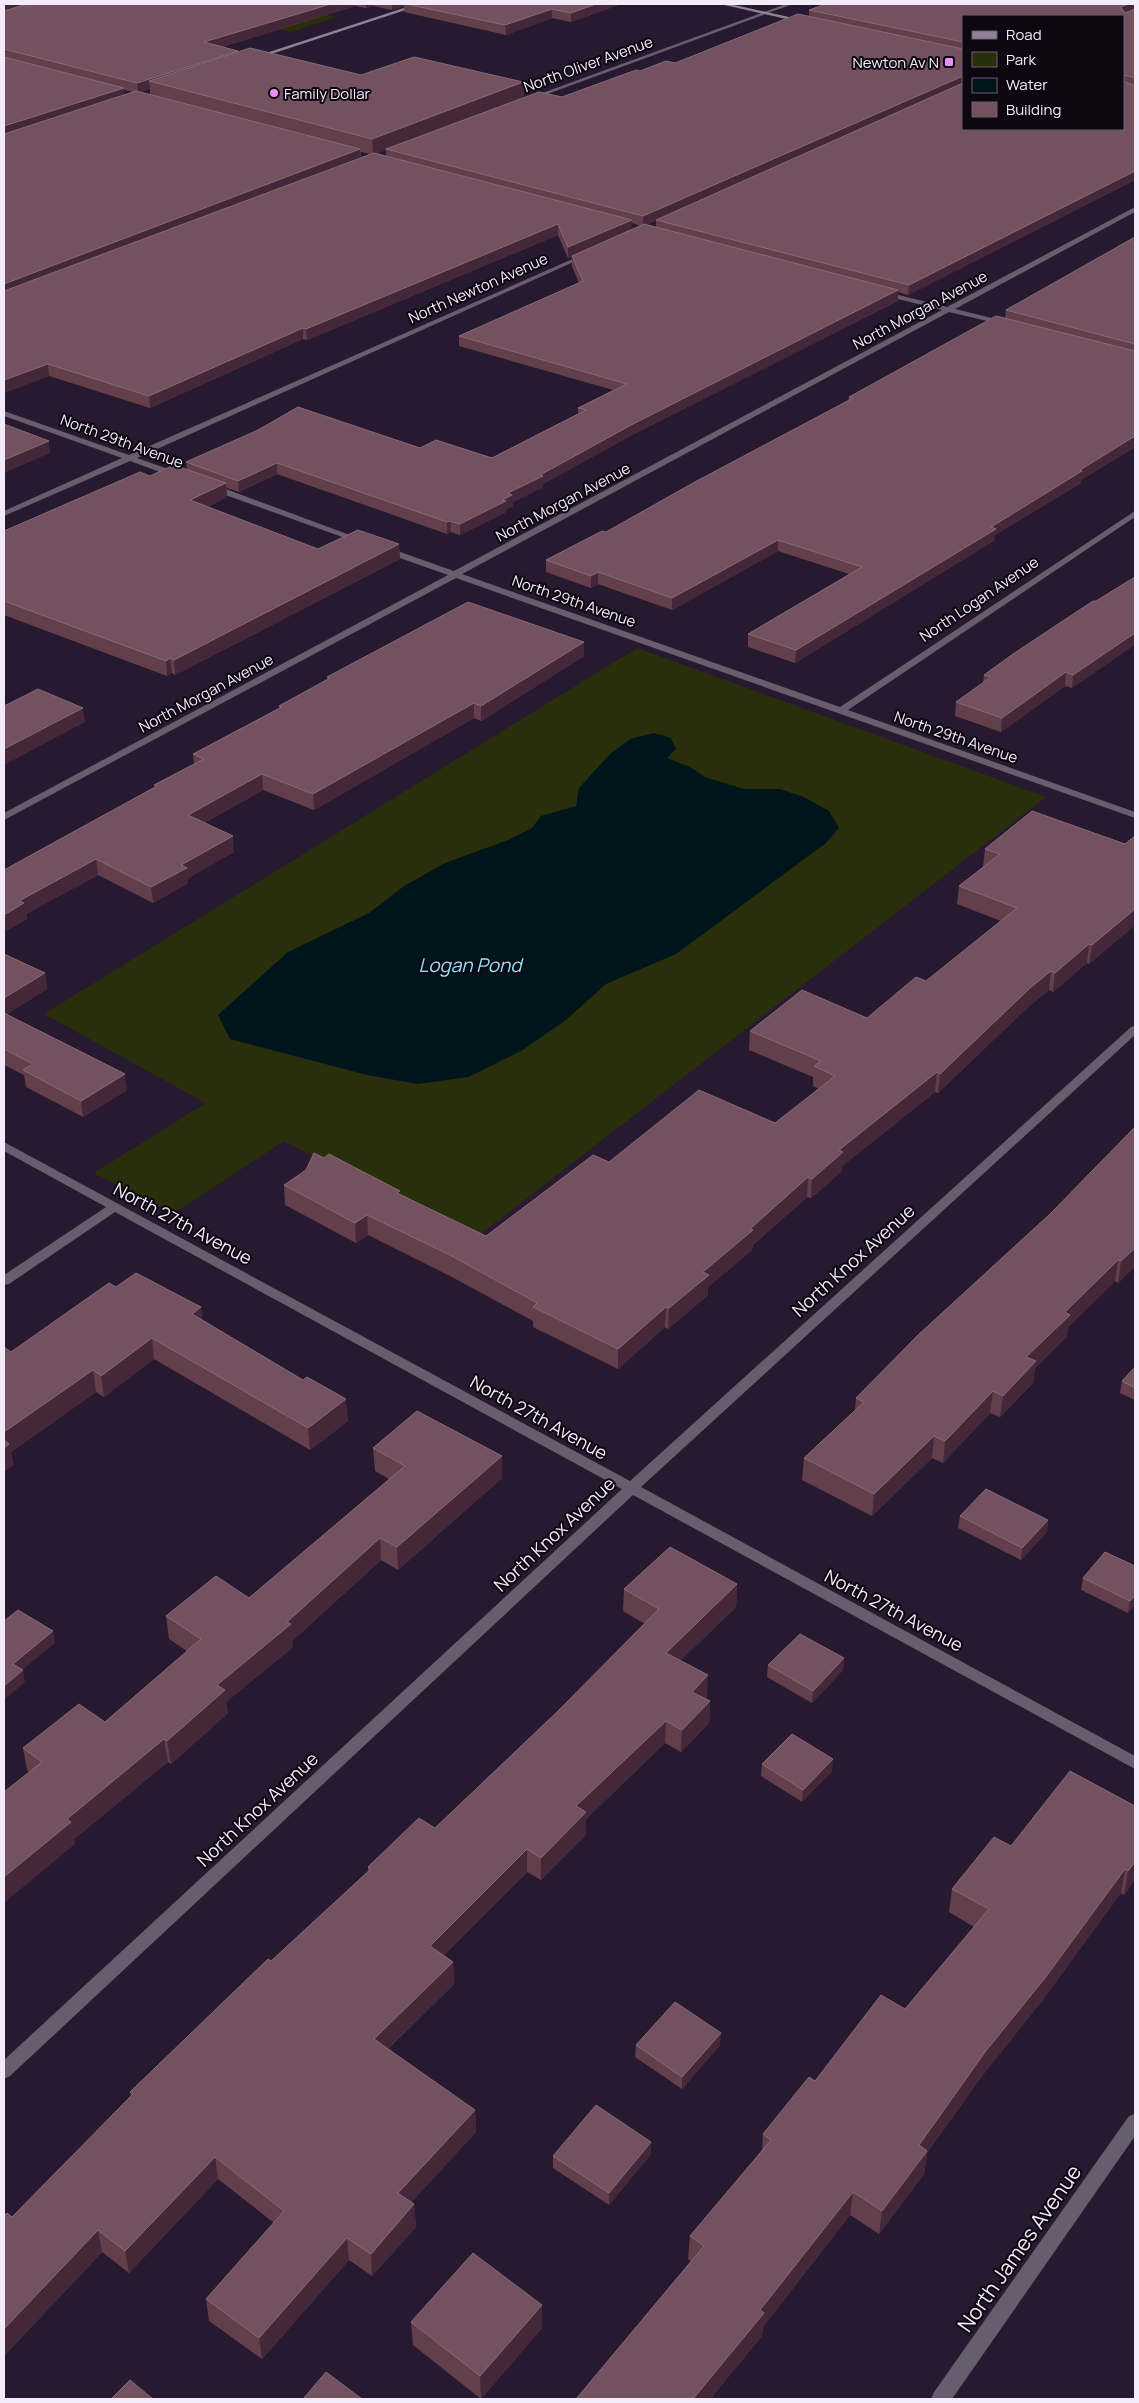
<svg xmlns="http://www.w3.org/2000/svg" width="1139" height="2403" font-family="Manrope,sans-serif">
  <rect width="100%" height="100%" fill="#271a30"/>
  <g fill="#292f0b">
    <path d="M279 4 337 17 291 32 215 14Z"/>
    <path d="M637 648 1046 797 474 1239 284 1141 173 1214 94 1173 206 1103 44 1014Z"/>
  </g>
  <path fill="#00151b" d="M654 733 671 738 676 749 667 758 690 767 705 777 744 789H780L804 797 829 811 839 828 826 843 676 954 606 984 566 1020 521 1051 468 1077 418 1084 367 1075 230 1039 218 1015 288 952 369 913 404 886 445 863 508 840 532 828 541 816 576 806 579 788 610 754 630 739Z"/>
  <g fill="none" stroke-linecap="round" stroke-linejoin="round">
    <g fill="#675d6c" fill-rule="evenodd">
      <path d="M786 4H793L531 100 526 99Z"/>
      <path d="M1135 207V212L955 309 1008 322V326L949 312 462 574 840 707 1135 511V517L848 710 1135 812V818L456 578 4 820V813L448 575 380 551V547H386L454 571 942 310 878 294V290L947 307Z"/>
      <path d="M584 254 589 255 137 458 182 474V478H176L130 461 4 516V511L122 458 4 416V411L129 455Z"/>
      <path d="M209 485H215L366 541 359 543 209 489Z"/>
      <path d="M1135 1026V1035L641 1487 1135 1756V1769L633 1495 10 2076 4 2079V2060L622 1489 115 1212 9 1284 4 1285V1275L106 1207 4 1151V1142L630 1481 1131 1027Z"/>
      <path d="M1135 2114V2136L952 2399H931L934 2392 1129 2116Z"/>
    </g>
    <g fill="#908097" fill-rule="evenodd">
      <path d="M416 4H424L256 59 251 58Z"/>
      <path d="M720 4H730L807 21 804 23Z"/>
    </g>
  </g>
  <g fill="#633f4c" fill-rule="evenodd">
    <path d="M4 4H621L571 22 552 18 506 35 404 12V6L392 10 374 6 366 8 355 6 222 47 238 52 361 75 523 82 524 98 562 97 640 71 675 63 809 17V10L826 4H1135V180L908 295 898 292V301L632 435 543 484V487L513 502V506L506 509V512L460 535 451 532 447 534 277 474 239 492 227 488V497L207 507 318 549 399 544 400 559 175 675 172 673 167 676 4 615V531L150 476 187 469 186 462 420 448 492 458 578 414V408L613 390 459 346V336L579 283 572 266V257L568 258 558 235 307 340 303 339 150 408 49 376 4 393ZM963 16 1123 129H963ZM150 89V94L141 92ZM124 90 133 92 124 95ZM386 150V156L377 153ZM361 152 370 154 361 157ZM656 220V227L646 225ZM631 223H632L641 226 631 230Z"/>
    <path d="M1135 237V447L1081 480V483L995 535V540L795 663 748 647V634L849 574 778 551 672 610 598 584 591 588 546 572V560L606 532 848 401 849 397 1005 318 1006 310Z"/>
    <path d="M1093 601 1072 688 1065 686 1001 732 955 716 956 702 983 683 984 675Z"/>
    <path d="M584 656 481 721 474 718 314 810 263 790 204 823 234 852 188 878V883L153 903 98 875 26 914 27 919 4 932V870L155 787 154 785 194 764 193 754 279 708V706L327 680V677Z"/>
    <path d="M1135 836V925L1089 964 1087 963 1053 992 1049 990 1028 1007 938 1093 935 1092 842 1166 841 1172 811 1198 807 1197 753 1245 752 1250 708 1287V1295L668 1329 665 1327 618 1369 533 1327V1321L450 1276 368 1235 356 1243 285 1205 284 1185 400 1195 486 1236 609 1162 775 1123 819 1089 813 1086V1077L749 1050 750 1031 867 1018 926 981 1001 921 957 904 959 886 983 867 985 849 1125 844Z"/>
    <path d="M4 954 45 973 47 989 7 1014 127 1090 83 1117 26 1087 24 1075 4 1065Z"/>
    <path d="M1050 1214 1135 1266 1118 1283 1115 1281 1068 1327 1067 1336 1035 1368 1033 1383 1000 1417 990 1413 943 1463 932 1458 872 1516 802 1480 804 1458 855 1410 856 1398Z"/>
    <path d="M116 1287 201 1307 202 1320 348 1421 310 1450 154 1359 104 1397 96 1392 11 1452 13 1465 4 1472 11 1352Z"/>
    <path d="M1135 1367V1400L1120 1393 1122 1381Z"/>
    <path d="M373 1448 502 1478 398 1570 381 1560 292 1641 293 1647 226 1702 228 1713 171 1764 168 1762 74 1839 75 1844 29 1772 27 1770 23 1748 105 1722 187 1651 169 1639 166 1616 249 1598 389 1479 375 1471Z"/>
    <path d="M960 1516 1048 1520 1047 1532 1021 1560 958 1528Z"/>
    <path d="M1105 1552 1135 1604 1128 1613 1081 1590 1083 1578Z"/>
    <path d="M737 1584 736 1607 681 1660 707 1698 706 1699 710 1701 709 1723 681 1752 665 1743 586 1819V1835L541 1880 527 1872 444 1955 453 1962 454 1984 388 2049 475 2110 476 2132 411 2202 414 2204 416 2227 372 2276 349 2260 262 2359 209 2321 206 2299 274 2223 218 2179 129 2273 102 2252 4 2356V2216L12 2217 131 2096 130 2092 368 1871V1867L435 1828 557 1712 645 1624 623 1611 624 1589Z"/>
    <path d="M844 1658 843 1670 812 1703 767 1677 768 1665Z"/>
    <path d="M762 1764 832 1771 802 1802 761 1776Z"/>
    <path d="M1135 1806V1879L1124 1895 1121 1893 1041 2002 982 2076 927 2153 924 2174 879 2234 850 2215 763 2327 762 2336 710 2399H576L691 2261 688 2259 690 2236 762 2151 763 2134 815 2081 905 2009 974 1927 949 1912 952 1889 1011 1846Z"/>
    <path d="M636 2045H720L682 2089 635 2057Z"/>
    <path d="M651 2154 609 2205 553 2168V2156Z"/>
    <path d="M411 2322 542 2328 481 2399 413 2345Z"/>
  </g>
  <g fill="#442839">
    <path d="M4 4H37L4 13Z"/>
    <path d="M331 4H355V6L205 52 204 42Z"/>
    <path d="M366 4H374V6L366 8Z"/>
    <path d="M392 4H404V6L392 10Z"/>
    <path d="M596 4H621L571 22V13Z"/>
    <path d="M1128 4H1135L1134 9 1120 15 1121 7Z"/>
    <path d="M552 9V18L506 35 505 25Z"/>
    <path d="M238 51 239 60 149 81 150 89 138 93 137 83Z"/>
    <path d="M963 76V84L643 226V216Z"/>
    <path d="M523 82 524 98 386 149V150L373 155 372 139Z"/>
    <path d="M124 88 125 98 4 137V126Z"/>
    <path d="M360 149 361 159 4 296V284Z"/>
    <path d="M1135 171V180L908 295 909 285Z"/>
    <path d="M632 220 631 230 568 258V247Z"/>
    <path d="M558 224V235L307 340 306 329Z"/>
    <path d="M898 290V301L632 435 543 484V487L513 502V506L506 509V512L460 535V524L502 500 508 493 540 475 633 424Z"/>
    <path d="M303 328V339L150 408 149 396Z"/>
    <path d="M48 364 49 376 4 393V380Z"/>
    <path d="M1135 431V447L1081 480V483L995 535V540L795 663 796 650 1080 470Z"/>
    <path d="M49 441 50 453 4 473V460Z"/>
    <path d="M277 463V474L239 492 238 481Z"/>
    <path d="M226 483 227 497 191 514 190 500Z"/>
    <path d="M450 521 451 532 447 534V522Z"/>
    <path d="M778 540V551L672 610V598Z"/>
    <path d="M399 544 400 559 175 675 174 660Z"/>
    <path d="M598 572V584L591 588V576Z"/>
    <path d="M1135 633V645L1072 688 1073 675Z"/>
    <path d="M584 642V656L481 721V706Z"/>
    <path d="M170 658 172 673 167 676 166 661Z"/>
    <path d="M1066 672 1065 686 1001 732 1002 718Z"/>
    <path d="M474 703V718L314 810 313 794Z"/>
    <path d="M83 708 85 722 4 765V749Z"/>
    <path d="M262 774 263 790 189 831 188 815Z"/>
    <path d="M233 836 234 852 188 878V883L153 903 151 887 181 865Z"/>
    <path d="M96 859 98 875 26 914 27 919 4 932V915L19 901Z"/>
    <path d="M1135 909V925L1089 964 1092 945Z"/>
    <path d="M1089 944 1087 963 1053 992 1055 973Z"/>
    <path d="M1051 971 1049 990 1028 1007 938 1093 940 1074 1030 988Z"/>
    <path d="M45 973 47 989 4 1016V998Z"/>
    <path d="M937 1072 935 1092 842 1166 841 1172 811 1198 812 1179 839 1150Z"/>
    <path d="M125 1074 127 1090 83 1117 81 1101Z"/>
    <path d="M808 1177 807 1197 753 1245 752 1250 708 1287V1295L668 1329 669 1308 703 1272 750 1229Z"/>
    <path d="M367 1215 368 1235 356 1243 355 1223Z"/>
    <path d="M1135 1248V1266L1118 1283 1121 1261Z"/>
    <path d="M1118 1260 1115 1281 1068 1327 1067 1336 1035 1368 1033 1383 1000 1417 1003 1396 1026 1357 1065 1312Z"/>
    <path d="M201 1307 203 1328 192 1314Z"/>
    <path d="M666 1307 665 1327 618 1369V1349Z"/>
    <path d="M152 1338 154 1359 104 1397 101 1376Z"/>
    <path d="M93 1370 96 1392 11 1452 13 1465 4 1472V1432Z"/>
    <path d="M993 1391 990 1413 943 1463 945 1441Z"/>
    <path d="M346 1399 348 1421 310 1450 308 1428Z"/>
    <path d="M934 1436 932 1458 872 1516 874 1494Z"/>
    <path d="M502 1456V1478L398 1570 397 1547Z"/>
    <path d="M1048 1520 1047 1532 1021 1560 1022 1548Z"/>
    <path d="M380 1538 381 1560 292 1641 293 1647 226 1702 228 1713 171 1764 167 1741 217 1685 287 1622Z"/>
    <path d="M737 1584 736 1607 666 1675V1653Z"/>
    <path d="M1135 1595V1604L1128 1613 1130 1601Z"/>
    <path d="M53 1631 55 1643 15 1676 13 1664Z"/>
    <path d="M844 1658 843 1670 812 1703 813 1691Z"/>
    <path d="M23 1670 25 1682 4 1700V1686Z"/>
    <path d="M708 1675 707 1698 691 1714 692 1692Z"/>
    <path d="M710 1701 709 1723 681 1752 682 1730Z"/>
    <path d="M666 1721 665 1743 586 1819V1835L541 1880V1858L576 1806Z"/>
    <path d="M164 1739 168 1762 74 1839 75 1844 4 1903V1877L67 1819Z"/>
    <path d="M833 1759 832 1771 802 1802 803 1790Z"/>
    <path d="M527 1849V1872L431 1968 430 1946Z"/>
    <path d="M1135 1862V1879L1124 1895 1128 1871Z"/>
    <path d="M1125 1869 1121 1893 1041 2002 982 2076 927 2153 924 2174 879 2234 882 2211 919 2145 985 2052Z"/>
    <path d="M453 1962 454 1984 375 2061 374 2039Z"/>
    <path d="M721 2033 720 2045 682 2089V2077Z"/>
    <path d="M475 2110 476 2132 400 2215 398 2193Z"/>
    <path d="M651 2142V2154L609 2205V2193Z"/>
    <path d="M215 2157 218 2179 129 2273 125 2251Z"/>
    <path d="M853 2192 850 2215 763 2327 762 2336 710 2399H693L760 2310Z"/>
    <path d="M414 2204 416 2227 372 2276 371 2254Z"/>
    <path d="M98 2230 102 2252 4 2356V2329Z"/>
    <path d="M347 2238 349 2260 262 2359 259 2338Z"/>
    <path d="M542 2305V2328L481 2399 480 2376Z"/>
  </g>
  <g fill="#73515f" stroke="#876a77">
    <path d="M27 4H331L204 42 238 51 137 83 4 49V11Z"/>
    <path d="M406 4H596L571 13 552 9 505 25Z"/>
    <path d="M826 4H1128L1121 7 1125 13 1135 9V78L1125 75 1123 80V16H963V42L809 10Z"/>
    <path d="M798 14 963 49V76L643 216 386 149 539 92 562 97 636 70 640 71 666 61 675 63Z"/>
    <path d="M250 48 361 75 414 57 523 82 372 139 149 81Z"/>
    <path d="M4 57 124 88 4 126Z"/>
    <path d="M1123 81 1135 86V171L909 285 656 220 963 83V129H1123Z"/>
    <path d="M136 91 360 149 4 284V134Z"/>
    <path d="M374 153 632 220 568 247 558 224 306 329 303 328 149 396 48 364 4 380V291Z"/>
    <path d="M644 224 898 290 633 424 540 475 543 476 508 493 512 495 502 500 506 501 460 524 450 521 447 522 277 463 238 481 186 462 258 430 298 407 420 448 436 440 492 458 586 410 578 408 627 384 459 336 583 281 572 256Z"/>
    <path d="M1135 237V344L1006 310Z"/>
    <path d="M996 316 1135 351V431L1132 433 1135 434V436L1080 470 1082 471 991 527 996 529 796 650 748 634 862 567 778 540 672 598 598 572 591 576 546 560 602 531 606 532 693 483 853 398 849 397Z"/>
    <path d="M4 424 49 441 4 460Z"/>
    <path d="M174 465 226 483 190 500 318 549 358 530 399 544 174 660 170 658 166 661 4 601V531L140 472 150 476Z"/>
    <path d="M1135 577V633L1073 675 1066 672 1002 718 956 702 991 677 984 675 1013 654 1093 601H1096Z"/>
    <path d="M468 602 584 642 481 706 474 703 313 794 262 774 188 815 233 836 181 865 187 868 151 887 96 859 19 901 24 903 4 915V870L157 786 154 785 204 759 193 754 282 707 279 706 330 678 327 677Z"/>
    <path d="M38 689 83 708 4 749V706Z"/>
    <path d="M1032 811 1125 844 1135 836V909L1092 945 1089 944 1055 973 1051 971 1030 988 940 1074 937 1072 839 1150 843 1152 812 1179 808 1177 750 1229 753 1230 703 1272 709 1275 669 1308 666 1307 618 1349 533 1307 537 1303 450 1255 367 1215 355 1223 284 1185 306 1170 314 1153 324 1158 329 1154 400 1191 397 1193 486 1236 593 1155 609 1162 699 1090 775 1123 835 1076 814 1066 821 1061 750 1031 802 990 867 1018 916 977 926 981 1017 908 959 886 1000 854 985 849Z"/>
    <path d="M4 954 45 973 4 998Z"/>
    <path d="M4 1013 125 1074 81 1101 23 1070 33 1064 4 1049Z"/>
    <path d="M1135 1127V1248L1121 1261 1118 1260 1065 1312 1070 1315 1026 1357 1036 1361 1003 1396 993 1391 945 1441 934 1436 874 1494 804 1458 864 1402 856 1398 917 1336 1050 1214Z"/>
    <path d="M136 1273 201 1307 192 1314 303 1380 307 1377 346 1399 308 1428 152 1338 101 1376 93 1370 4 1432V1347L11 1352 109 1283 116 1287Z"/>
    <path d="M1135 1367V1388L1122 1381Z"/>
    <path d="M417 1411 502 1456 397 1547 380 1538 287 1622 291 1624 217 1685 225 1690 167 1741 164 1739 67 1819 71 1822 4 1877V1792L42 1762 23 1748 79 1704 105 1722 201 1639 166 1616 216 1576 249 1598 405 1466 373 1448Z"/>
    <path d="M4 1440 9 1444 4 1448Z"/>
    <path d="M986 1489 1048 1520 1022 1548 960 1516Z"/>
    <path d="M670 1547 737 1584 666 1653 708 1675 692 1692 710 1701 682 1730 666 1721 576 1806 586 1812 541 1858 527 1849 430 1946 453 1962 374 2039 475 2110 398 2193 414 2204 371 2254 347 2238 259 2338 206 2299 284 2211 215 2157 125 2251 98 2230 4 2329V2216L7 2213 12 2217 133 2094 130 2092 268 1959 271 1961 371 1869 368 1867 419 1818 435 1828 557 1712 659 1609 624 1589Z"/>
    <path d="M1105 1552 1135 1566V1595L1130 1601 1083 1578Z"/>
    <path d="M18 1610 53 1631 13 1664 23 1670 4 1686V1621Z"/>
    <path d="M800 1634 844 1658 813 1691 768 1665Z"/>
    <path d="M792 1734 833 1759 803 1790 762 1764Z"/>
    <path d="M1070 1771 1135 1806V1862L1128 1871 1125 1869 1045 1978 985 2052 919 2145 927 2151 882 2211 853 2192 760 2310 764 2313 693 2399H576L704 2246 690 2236 771 2140 763 2134 809 2077 815 2081 881 1995 905 2009 989 1909 952 1889 994 1837 1011 1846Z"/>
    <path d="M675 2002 721 2033 682 2077 636 2045Z"/>
    <path d="M596 2105 651 2142 609 2193 553 2156Z"/>
    <path d="M473 2253 542 2305 480 2376 411 2322Z"/>
    <path d="M326 2372 362 2399H303Z"/>
    <path d="M130 2380 153 2399H111Z"/>
  </g>
  <g fill="#eb8dfc" stroke="#0d0711" stroke-width="2">
    <rect x="944" y="57" width="10" height="10" rx="2.5"/>
    <circle cx="274" cy="93" r="5"/>
  </g>
  <g text-anchor="middle" dominant-baseline="central" stroke-width="4" stroke-linejoin="round" paint-order="stroke">
    <g font-size="15" fill="#f4ebfa" stroke="#0d0711" text-anchor="end">
      <text x="939" y="62">Newton Av N</text>
      <text x="284" y="93" text-anchor="start">Family Dollar</text>
    </g>
    <g font-size="15" fill="#f4ebfa" stroke="#0d0711">
      <text transform="translate(588 64) rotate(-20)">North Oliver Avenue</text>
      <text transform="translate(478 288) rotate(-24)">North Newton Avenue</text>
      <text transform="translate(920 310) rotate(-28)">North Morgan Avenue</text>
      <text transform="translate(122 441) rotate(20)">North 29th Avenue</text>
      <text transform="translate(563 502) rotate(-28)">North Morgan Avenue</text>
      <text transform="translate(979 599) rotate(-34)">North Logan Avenue</text>
      <text transform="translate(574 601) rotate(19)">North 29th Avenue</text>
      <text transform="translate(206 693) rotate(-28)">North Morgan Avenue</text>
      <text transform="translate(956 737) rotate(19)">North 29th Avenue</text>
    </g>
    <g font-size="18" fill="#f4ebfa" stroke="#0d0711">
      <text transform="translate(183 1223) rotate(28)">North 27th Avenue</text>
      <text transform="translate(853 1260) rotate(-42)">North Knox Avenue</text>
      <text transform="translate(539 1417) rotate(29)">North 27th Avenue</text>
      <text transform="translate(554 1534) rotate(-43)">North Knox Avenue</text>
      <text transform="translate(894 1610) rotate(28)">North 27th Avenue</text>
      <text transform="translate(257 1809) rotate(-43)">North Knox Avenue</text>
    </g>
    <g font-size="19" font-style="italic" fill="#8fe5fa" stroke="#0d0711">
      <text x="470" y="965">Logan Pond</text>
    </g>
    <g font-size="21" fill="#f4ebfa" stroke="#0d0711">
      <text transform="translate(1019 2248) rotate(-55)">North James Avenue</text>
    </g>
  </g>
  <rect width="1139" height="2403" fill="none" stroke="#f4ebfa" stroke-width="10"/>
  <rect x="962" y="15" width="162" height="115" fill="#0d0711" stroke="#69626e"/>
  <rect x="972" y="31" width="25" height="8" fill="#908097" stroke="#69626e"/>
  <text x="1006" y="40" font-size="15" fill="#f4ebfa">Road</text>
  <rect x="972" y="52" width="25" height="15" fill="#292f0b" stroke="#69626e"/>
  <text x="1006" y="65" font-size="15" fill="#f4ebfa">Park</text>
  <rect x="972" y="78" width="25" height="15" fill="#00151b" stroke="#69626e"/>
  <text x="1006" y="90" font-size="15" fill="#f4ebfa">Water</text>
  <rect x="972" y="102" width="25" height="15" fill="#73515f" stroke="#69626e"/>
  <text x="1006" y="115" font-size="15" fill="#f4ebfa">Building</text>
</svg>
